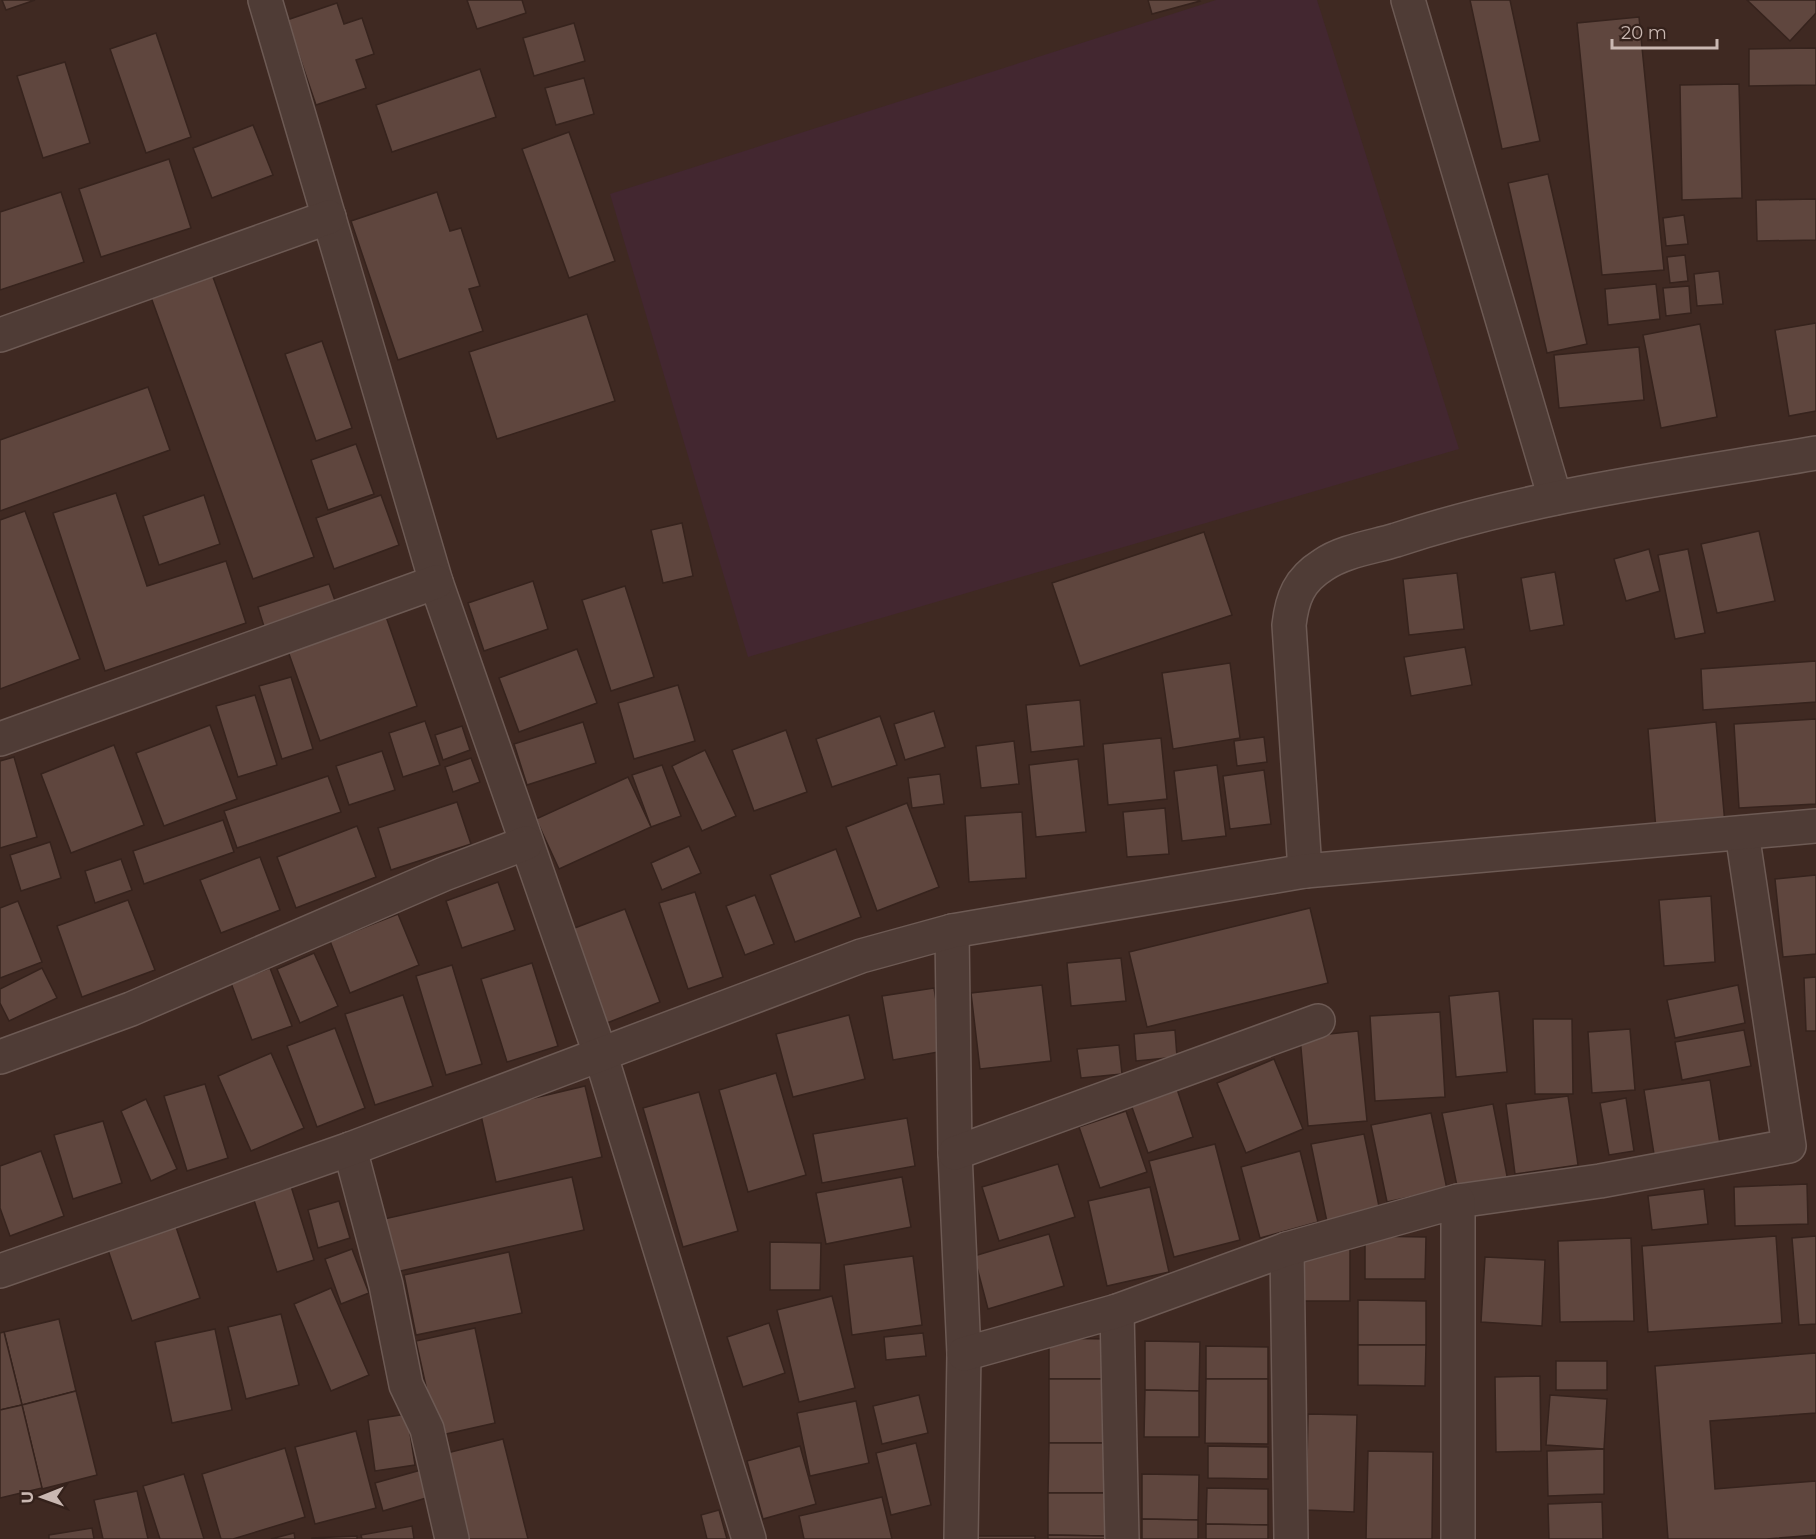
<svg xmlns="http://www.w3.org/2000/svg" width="1816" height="1539" font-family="Montserrat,sans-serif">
  <rect width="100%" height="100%" fill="#3f2922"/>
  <path fill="#432730" d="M1216 0H1317L1459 449 748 657 610 194Z"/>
  <g fill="#5f463e" stroke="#36231d" stroke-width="1.5">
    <path d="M2 0H35L6 10Z"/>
    <path d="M467 0H522L526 13 477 29Z"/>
    <path d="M1148 0H1199L1200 1 1152 14Z"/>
    <path d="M1470 0H1510L1540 141 1502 149Z"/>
    <path d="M1747 0H1816V13L1790 41Z"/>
    <path d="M337 3 344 24 362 18 374 54 356 60 366 88 316 105 287 20Z"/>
    <path d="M1639 17 1664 270 1602 275 1577 23Z"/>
    <path d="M574 23 585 61 534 76 523 38Z"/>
    <path d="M156 33 191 137 146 153 110 49Z"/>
    <path d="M1816 48V85L1749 86V49Z"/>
    <path d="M65 62 90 143 43 158 17 76Z"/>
    <path d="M480 69 496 117 392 152 376 105Z"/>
    <path d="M584 78 594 114 556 125 545 88Z"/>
    <path d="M1739 84 1742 198 1682 200 1680 85Z"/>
    <path d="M253 125 273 175 212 198 193 148Z"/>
    <path d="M569 132 615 261 569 278 522 149Z"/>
    <path d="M169 159 191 228 101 257 79 189Z"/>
    <path d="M1548 174 1587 344 1547 353 1508 183Z"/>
    <path d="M61 192 84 262 0 290V212Z"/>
    <path d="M437 192 450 231 461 228 480 286 469 289 483 331 398 360 351 221Z"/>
    <path d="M1816 199V240L1757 241 1756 200Z"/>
    <path d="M1684 215 1688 244 1666 246 1663 218Z"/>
    <path d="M1685 255 1688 281 1670 283 1667 257Z"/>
    <path d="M209 266 314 557 253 579 148 289Z"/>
    <path d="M1719 271 1723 304 1697 306 1694 274Z"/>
    <path d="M1656 284 1660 319 1608 325 1605 289Z"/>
    <path d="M1689 286 1691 313 1666 316 1663 288Z"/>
    <path d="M587 314 615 401 497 439 469 352Z"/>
    <path d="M1816 323V411L1789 416 1775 330Z"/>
    <path d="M1700 324 1717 417 1661 428 1643 335Z"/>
    <path d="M322 341 352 428 316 441 285 354Z"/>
    <path d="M1639 347 1644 400 1559 408 1554 355Z"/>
    <path d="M148 387 170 450 0 511V440Z"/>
    <path d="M356 444 374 494 328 510 311 460Z"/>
    <path d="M116 493 147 586 226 561 246 623 105 671 53 513Z"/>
    <path d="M204 495 220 544 159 565 143 516Z"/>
    <path d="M381 495 399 545 334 569 316 518Z"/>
    <path d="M25 511 80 659 0 689V520Z"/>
    <path d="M682 523 693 576 663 583 651 530Z"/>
    <path d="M1759 531 1775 601 1717 613 1701 544Z"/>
    <path d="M1204 532 1232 615 1080 666 1052 583Z"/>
    <path d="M1649 549 1660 591 1626 601 1614 559Z"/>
    <path d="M1688 549 1705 633 1675 639 1658 555Z"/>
    <path d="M1555 572 1564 625 1530 631 1521 578Z"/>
    <path d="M1457 573 1464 629 1409 635 1403 579Z"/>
    <path d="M533 581 548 629 484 651 468 603Z"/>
    <path d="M329 584 338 609 266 633 258 607Z"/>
    <path d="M625 586 654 677 611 691 582 600Z"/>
    <path d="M382 605 417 706 320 741 284 640Z"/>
    <path d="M1465 647 1472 685 1411 696 1404 657Z"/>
    <path d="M577 649 597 703 519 732 499 678Z"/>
    <path d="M1816 661V702L1703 710 1701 669Z"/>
    <path d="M1230 663 1240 738 1173 749 1162 673Z"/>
    <path d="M291 677 313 749 282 759 259 686Z"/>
    <path d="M678 685 695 741 634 759 618 703Z"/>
    <path d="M255 695 277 765 238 777 216 706Z"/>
    <path d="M1080 700 1084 746 1031 752 1026 705Z"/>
    <path d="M934 711 945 747 905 760 894 724Z"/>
    <path d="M880 716 897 765 832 787 816 739Z"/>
    <path d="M1816 719V804L1739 808 1734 724Z"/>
    <path d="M425 721 440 765 403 777 389 733Z"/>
    <path d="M583 722 596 763 527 785 514 744Z"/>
    <path d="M1716 722 1725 824 1656 830 1648 729Z"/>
    <path d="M210 725 237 799 164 826 136 753Z"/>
    <path d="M462 726 470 750 443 760 435 735Z"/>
    <path d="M786 730 807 792 754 811 732 750Z"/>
    <path d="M1264 737 1267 762 1237 766 1234 741Z"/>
    <path d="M1161 738 1167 799 1108 805 1103 744Z"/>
    <path d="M1014 741 1019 784 981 788 976 746Z"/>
    <path d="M114 745 144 825 71 853 41 774Z"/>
    <path d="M705 750 736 816 702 831 672 766Z"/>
    <path d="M382 751 395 790 349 805 336 766Z"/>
    <path d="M14 757 37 837 0 848V761Z"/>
    <path d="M471 758 480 782 453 792 445 767Z"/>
    <path d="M1078 759 1086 832 1036 837 1029 765Z"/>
    <path d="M662 765 681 816 651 827 632 775Z"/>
    <path d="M1217 765 1226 836 1182 841 1174 771Z"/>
    <path d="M1264 770 1271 824 1230 829 1223 776Z"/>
    <path d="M940 774 944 804 912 808 908 778Z"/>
    <path d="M328 776 341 812 237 848 224 811Z"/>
    <path d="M628 777 651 827 559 869 536 819Z"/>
    <path d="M457 802 471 844 391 870 378 828Z"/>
    <path d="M907 803 939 887 877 911 846 827Z"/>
    <path d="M1165 808 1169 854 1127 857 1123 812Z"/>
    <path d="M1022 812 1026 878 969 882 965 816Z"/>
    <path d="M223 820 234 852 144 884 133 851Z"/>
    <path d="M357 826 376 877 296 908 277 857Z"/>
    <path d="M50 842 61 878 21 891 10 855Z"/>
    <path d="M689 846 701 873 662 890 651 863Z"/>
    <path d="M836 849 861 917 795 942 770 875Z"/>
    <path d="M260 857 280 910 221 933 200 880Z"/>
    <path d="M121 859 132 890 95 903 85 871Z"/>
    <path d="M1816 875V954L1783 957 1775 879Z"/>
    <path d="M498 882 515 930 462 948 446 901Z"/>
    <path d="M695 892 723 977 688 989 659 903Z"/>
    <path d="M755 895 774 944 745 955 726 906Z"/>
    <path d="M1711 896 1715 962 1664 966 1659 900Z"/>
    <path d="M128 900 155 970 82 997 57 926Z"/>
    <path d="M18 901 42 962 0 978V908Z"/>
    <path d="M1310 908 1328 983 1147 1027 1129 952Z"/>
    <path d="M625 909 660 1002 607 1023 572 929Z"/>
    <path d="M398 914 419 965 350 993 330 941Z"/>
    <path d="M314 953 338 1006 300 1023 277 969Z"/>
    <path d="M1121 958 1126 1001 1071 1006 1067 963Z"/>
    <path d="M532 963 558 1046 507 1062 481 979Z"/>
    <path d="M452 965 482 1064 446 1075 416 976Z"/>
    <path d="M42 968 57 998 9 1021 0 1003V989Z"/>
    <path d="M270 968 292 1026 252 1040 231 983Z"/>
    <path d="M1816 977V1031H1806L1804 978Z"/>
    <path d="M1042 985 1051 1061 980 1069 971 993Z"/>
    <path d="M1738 985 1745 1023 1675 1038 1667 1000Z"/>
    <path d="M934 988 944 1051 893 1060 882 996Z"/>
    <path d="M1499 991 1507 1072 1456 1077 1449 996Z"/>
    <path d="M403 995 433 1086 375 1105 345 1014Z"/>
    <path d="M1440 1012 1445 1097 1375 1101 1370 1016Z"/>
    <path d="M849 1015 865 1079 793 1097 776 1034Z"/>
    <path d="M1533 1019H1572L1573 1094H1535Z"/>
    <path d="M335 1028 365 1108 317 1127 287 1046Z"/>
    <path d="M1630 1029 1635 1090 1592 1093 1588 1032Z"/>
    <path d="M1175 1030 1177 1057 1136 1061 1134 1034Z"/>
    <path d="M1744 1030 1751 1066 1682 1080 1675 1042Z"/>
    <path d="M1358 1031 1367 1121 1308 1126 1300 1037Z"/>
    <path d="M1119 1045 1122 1074 1081 1078 1077 1049Z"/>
    <path d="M271 1053 304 1128 251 1151 218 1076Z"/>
    <path d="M1274 1059 1303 1129 1246 1153 1217 1083Z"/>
    <path d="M776 1073 806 1175 748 1192 719 1090Z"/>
    <path d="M1174 1080 1193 1137 1148 1153 1128 1096Z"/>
    <path d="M1710 1080 1720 1144 1654 1154 1644 1090Z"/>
    <path d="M205 1084 228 1158 187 1171 164 1096Z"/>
    <path d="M585 1086 602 1157 496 1182 480 1111Z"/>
    <path d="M699 1092 738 1231 683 1247 643 1108Z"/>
    <path d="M1568 1096 1578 1165 1515 1174 1506 1104Z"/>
    <path d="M1626 1098 1634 1151 1609 1155 1600 1103Z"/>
    <path d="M146 1099 177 1169 151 1181 121 1111Z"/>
    <path d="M1493 1104 1508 1181 1458 1191 1442 1113Z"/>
    <path d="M1126 1111 1147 1172 1100 1188 1079 1127Z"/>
    <path d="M1431 1113 1447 1189 1387 1202 1371 1125Z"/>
    <path d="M907 1118 915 1166 822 1183 813 1134Z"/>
    <path d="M103 1121 122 1183 73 1199 54 1135Z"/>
    <path d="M1364 1134 1380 1211 1327 1222 1311 1144Z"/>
    <path d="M1215 1144 1240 1240 1174 1257 1149 1161Z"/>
    <path d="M41 1151 64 1216 10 1236 0 1208V1166Z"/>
    <path d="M1300 1151 1318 1222 1260 1238 1241 1167Z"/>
    <path d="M1058 1164 1075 1217 999 1241 982 1187Z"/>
    <path d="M572 1177 584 1230 396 1272 384 1219Z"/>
    <path d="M902 1177 911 1227 826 1244 816 1193Z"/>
    <path d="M290 1183 314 1260 277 1272 252 1194Z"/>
    <path d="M1807 1184 1808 1224 1735 1226 1734 1187Z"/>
    <path d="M1150 1187 1169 1272 1107 1286 1088 1201Z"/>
    <path d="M1704 1189 1708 1224 1652 1230 1648 1196Z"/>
    <path d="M339 1201 350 1238 318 1248 308 1210Z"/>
    <path d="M175 1224 200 1298 132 1321 107 1247Z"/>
    <path d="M1049 1234 1064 1286 988 1309 974 1256Z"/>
    <path d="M1365 1236 1426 1237 1425 1279H1365Z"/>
    <path d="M1776 1236 1782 1323 1648 1332 1642 1246Z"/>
    <path d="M1816 1236V1324L1799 1325 1792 1238Z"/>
    <path d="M1631 1238 1634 1321 1560 1322 1558 1241Z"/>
    <path d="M770 1242 821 1243 820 1290H770Z"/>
    <rect x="1297" y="1246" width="53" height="55"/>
    <path d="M352 1249 369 1293 341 1304 325 1259Z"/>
    <path d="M509 1252 522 1313 416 1335 404 1275Z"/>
    <path d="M913 1256 922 1325 852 1335 844 1265Z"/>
    <path d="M1485 1257 1545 1260 1542 1326 1481 1322Z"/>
    <path d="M331 1288 369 1375 331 1391 294 1304Z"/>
    <path d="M832 1296 855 1388 799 1402 777 1310Z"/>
    <path d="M1358 1300 1426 1301V1345H1358Z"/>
    <path d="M281 1314 299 1385 246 1399 228 1327Z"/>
    <path d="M59 1319 76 1391 22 1405 4 1332Z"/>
    <path d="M769 1323 785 1373 743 1387 727 1337Z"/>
    <path d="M475 1328 495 1423 437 1436 416 1341Z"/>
    <path d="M215 1329 232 1410 172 1423 155 1342Z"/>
    <path d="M4 1332 22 1405 0 1410V1333Z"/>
    <path d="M923 1333 926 1356 886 1360 884 1337Z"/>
    <path d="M1049 1338 1107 1339V1379H1049Z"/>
    <path d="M1145 1341 1200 1342 1199 1391 1145 1390Z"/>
    <path d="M1358 1345H1426L1425 1386 1358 1385Z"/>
    <path d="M1206 1346 1268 1347V1379H1206Z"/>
    <path d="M1816 1353V1413L1710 1421 1715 1489 1816 1481V1535L1766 1539H1668L1655 1366Z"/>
    <rect x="1556" y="1361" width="51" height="29"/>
    <path d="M1540 1376 1541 1451 1496 1452 1495 1377Z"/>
    <path d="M1049 1379H1107L1106 1443H1049Z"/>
    <path d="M1206 1379H1268V1444L1205 1443Z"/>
    <path d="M1145 1390 1199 1391V1437H1144Z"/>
    <path d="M76 1391 97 1475 42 1489 22 1405Z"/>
    <path d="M919 1395 928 1433 882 1444 873 1406Z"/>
    <path d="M1550 1395 1607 1399 1604 1449 1546 1445Z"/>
    <path d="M856 1401 869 1463 810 1476 797 1413Z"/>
    <path d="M22 1405 42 1488 0 1498V1410Z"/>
    <path d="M407 1414 415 1465 375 1471 368 1420Z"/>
    <path d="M1308 1414 1357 1415 1354 1512 1306 1510Z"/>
    <path d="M356 1431 376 1508 315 1524 295 1447Z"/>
    <path d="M503 1439 528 1539H465L443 1454Z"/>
    <path d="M916 1443 931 1505 891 1515 876 1453Z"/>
    <path d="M1049 1443H1106V1493H1048Z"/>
    <path d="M800 1446 816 1504 763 1519 747 1461Z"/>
    <path d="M1208 1446 1268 1447V1479L1208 1478Z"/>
    <path d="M285 1448 305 1517 233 1539H221L202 1474Z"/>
    <path d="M1604 1449V1494L1548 1496 1547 1451Z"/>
    <path d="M1368 1451 1433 1452 1432 1539H1366Z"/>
    <path d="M428 1468 436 1495 383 1511 375 1483Z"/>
    <path d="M184 1474 204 1539H160L143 1486Z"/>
    <path d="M1142 1474 1199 1475 1198 1520 1142 1519Z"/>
    <path d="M1207 1488 1268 1489V1525L1206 1524Z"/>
    <path d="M137 1491 148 1539H103L94 1500Z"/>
    <path d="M1048 1493H1106L1105 1536 1048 1535Z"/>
    <path d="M882 1497 892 1539H804L799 1516Z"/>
    <path d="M1602 1502 1603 1539H1549L1548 1504Z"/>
    <path d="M719 1510 727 1539H707L701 1515Z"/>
    <path d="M1142 1519 1198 1520V1539H1142Z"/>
    <path d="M1206 1524 1268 1525V1539H1206Z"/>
    <path d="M412 1526 414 1539H362L361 1535Z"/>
    <path d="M92 1528 94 1539H49V1535Z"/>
    <path d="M294 1533 295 1539H271Z"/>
    <path d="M1048 1535 1105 1536V1539H1048Z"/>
    <path d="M357 1536V1539H312V1538Z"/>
    <rect x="973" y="1536" width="62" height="3"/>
  </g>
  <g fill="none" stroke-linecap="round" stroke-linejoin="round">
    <g stroke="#6d5a54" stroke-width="36">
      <g id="minor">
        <path d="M265 0 436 582 601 1056 749 1539"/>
        <path d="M1408 0 1555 498"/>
        <path d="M0 335 329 217"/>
        <path d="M0 739 436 582"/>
        <path d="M1305 871 1289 625C1292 598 1299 580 1323 565 1343 551 1373 547 1396 540 1532 495 1676 477 1816 453"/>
        <path d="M952 931 955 1153 964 1354 961 1539"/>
        <path d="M0 1057 131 1009 444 874 526 843"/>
        <path d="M350 1149 386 1285 406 1385 427 1429 452 1539"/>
        <path d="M955 1153 1318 1021"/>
        <path d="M1458 1201 1600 1181 1789 1146 1742 833"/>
        <path d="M1287 1249 1291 1539"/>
        <path d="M0 1271 350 1149 861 956 952 931 1305 871 1816 826"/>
        <path d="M1117 1311 1122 1539"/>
        <path d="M964 1354 1117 1311 1287 1249 1458 1201V1539"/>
      </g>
    </g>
    <use href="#minor" stroke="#4f3c36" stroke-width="33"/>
  </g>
  <g transform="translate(42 1497) rotate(269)" stroke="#34211b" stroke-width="4.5" paint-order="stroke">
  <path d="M0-4.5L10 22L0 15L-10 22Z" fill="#cab8b2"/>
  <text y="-9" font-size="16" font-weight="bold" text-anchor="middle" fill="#cab8b2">U</text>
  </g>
  <path d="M1612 39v9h105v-9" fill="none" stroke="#cab8b2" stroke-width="3"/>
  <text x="1621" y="39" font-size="18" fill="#cab8b2" stroke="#34211b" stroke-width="4.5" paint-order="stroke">20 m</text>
</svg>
